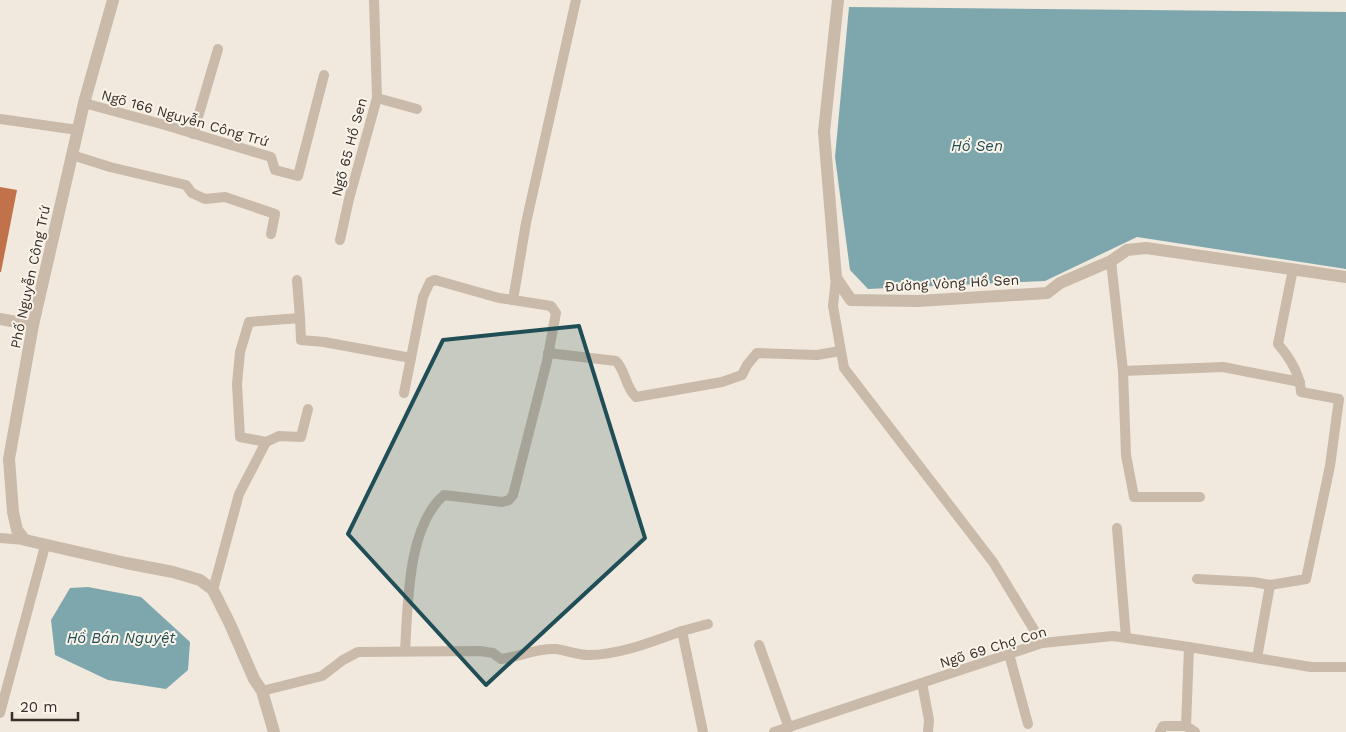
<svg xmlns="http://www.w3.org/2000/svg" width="1346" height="732" font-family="'Work Sans',sans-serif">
  <rect width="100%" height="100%" fill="#f1e9dd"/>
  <g fill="#7da7ad">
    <path d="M849 7 1346 12V269L1137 237 1045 281 868 289 850 270 835 157Z"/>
    <path d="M88 587 141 597 190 642 188 670 166 689 108 680 55 655 51 620 70 588Z"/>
  </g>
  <path fill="#c1724b" d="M0 187 17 190 1 272H0Z"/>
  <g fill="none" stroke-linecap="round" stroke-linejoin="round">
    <g stroke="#c9baa9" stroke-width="10">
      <path d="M377 98 417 109"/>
      <path d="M84 103 165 125 271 157 275 170 298 176 324 75"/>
      <path d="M0 119 78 130"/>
      <path d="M193 134 218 49"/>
      <path d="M72 155 110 167 186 185 192 193 205 199 225 197 275 214 271 234"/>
      <path d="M340 240 349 199 377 98 374 0"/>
      <path d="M1111 261 1123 371 1126 455 1134 497H1200"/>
      <path d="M836 278 833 306 844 368 993 562 1042 643"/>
      <path d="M297 280 300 318 249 322 240 352 237 384 240 437 266 442 279 436 301 437 308 409"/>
      <path d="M300 318 301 340 324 342 411 358"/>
      <path d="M548 353 616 361C626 371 625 387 636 397L722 382 742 375 747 365 757 353 817 355 840 351"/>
      <path d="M1123 371 1223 367 1300 382"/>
      <path d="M404 393 423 297 430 282 435 280 499 298 513 300"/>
      <path d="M1117 528 1126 638"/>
      <path d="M0 538 25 540"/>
      <path d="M1197 579 1253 582 1270 585"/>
      <path d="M213 590 239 494 266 442"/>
      <path d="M682 631 708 624"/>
      <path d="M759 645 789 728"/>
      <path d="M1189 647 1186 726 1195 732"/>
      <path d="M405 651C408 605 407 527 444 495L502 502 509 500 513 495 547 361 556 313 551 306 513 300 526 223 576 0"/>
      <path d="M1009 654 1028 724"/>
      <path d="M1257 658 1270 585 1306 579 1330 466 1339 399 1301 392C1300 374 1290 358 1278 344L1293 269"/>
      <path d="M922 683 929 720 928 732"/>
      <path d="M262 691 322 676 343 660 358 652 480 651 493 653 501 659C519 657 537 648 555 649 566 650 577 655 589 655 619 655 654 641 682 631L703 732"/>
      <path d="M0 713 45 546"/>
      <path d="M774 732 1042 643 1113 636 1189 647 1311 667H1346"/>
      <path d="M1160 732 1163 726H1186"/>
    </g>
    <g stroke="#c9baa9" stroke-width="12">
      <path d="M113 0 84 103 33 325 9 459 13 512 17 530 25 540 126 563 173 572 200 580 213 590 230 624 254 679 262 691 274 732"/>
      <path d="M838 0 824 132 836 278 851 300 918 301 1047 293 1060 283 1111 261 1127 250 1146 248 1346 277"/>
      <path d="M0 319 33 325"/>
    </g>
  </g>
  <path fill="#204e56" fill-opacity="0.2" stroke="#204e56" stroke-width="4" stroke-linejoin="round" d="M579 326 645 538 486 685 348 534 443 340Z"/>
  <g text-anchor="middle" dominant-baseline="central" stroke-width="4" stroke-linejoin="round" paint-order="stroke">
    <g font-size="14" fill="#362e29" stroke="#f9f3e9">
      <text transform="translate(185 118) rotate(16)">Ngõ 166 Nguyễn Công Trứ</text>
      <text transform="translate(349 147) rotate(-75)">Ngõ 65 Hồ Sen</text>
      <text transform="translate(30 277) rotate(-78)">Phố Nguyễn Công Trứ</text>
      <text transform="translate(952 283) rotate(-3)">Đường Vòng Hồ Sen</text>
      <text transform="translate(993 647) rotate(-17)">Ngõ 69 Chợ Con</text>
    </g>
    <g font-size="15" font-style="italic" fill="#204e56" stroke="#f9f3e9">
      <text x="977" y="146">Hồ Sen</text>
      <text x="121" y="638">Hồ Bán Nguyệt</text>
    </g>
  </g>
  <path d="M12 712v8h66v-8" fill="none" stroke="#362e29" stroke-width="2.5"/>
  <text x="20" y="712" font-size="15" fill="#362e29" stroke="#f9f3e9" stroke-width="4" paint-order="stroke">20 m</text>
</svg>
